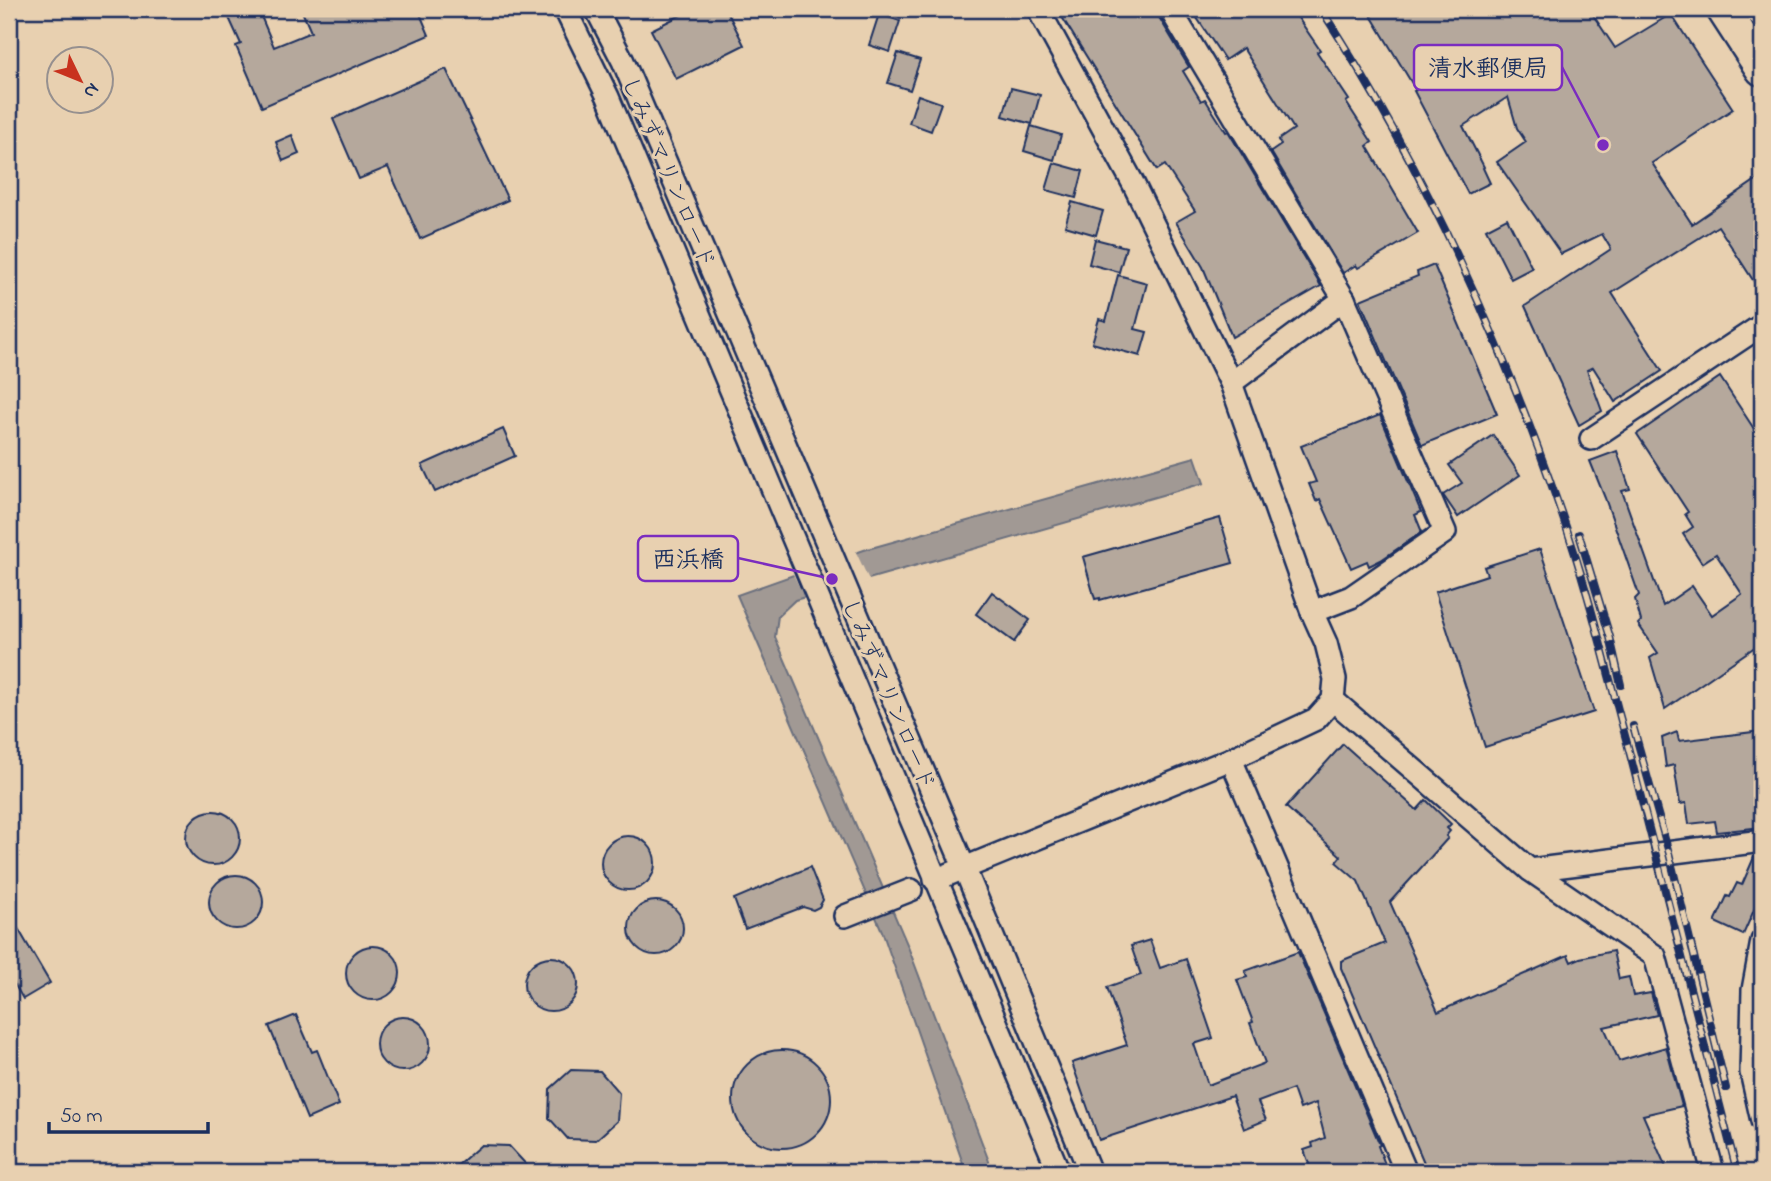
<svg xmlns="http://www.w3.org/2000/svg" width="1771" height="1181" font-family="'Indie Flower','Klee One',sans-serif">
  <rect width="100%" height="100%" fill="#e8d0b0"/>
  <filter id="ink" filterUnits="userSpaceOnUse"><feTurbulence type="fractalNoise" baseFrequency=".0143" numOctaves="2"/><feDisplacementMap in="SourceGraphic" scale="14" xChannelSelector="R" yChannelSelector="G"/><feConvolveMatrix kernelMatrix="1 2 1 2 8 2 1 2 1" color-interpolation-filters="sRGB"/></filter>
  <g filter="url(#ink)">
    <path fill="#a19994" stroke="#6b6f7e" stroke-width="2" d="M1195 457 1204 483 795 600 778 616 775 637 907 944 993 1172H966L882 931 737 595 864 550Z"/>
    <path fill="#e8d0b0" d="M855 550 870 582 806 601 792 572Z"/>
    <g fill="#b5a89c" stroke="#1b2f5e" stroke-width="2">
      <path d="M225 9H258L274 47 311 32 301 9H418L429 35 262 107 236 46 241 44Z"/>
      <path d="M693 9H726L744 45 676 79 651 30Z"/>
      <path d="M1057 9H1154L1189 67 1183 71 1201 101 1205 99 1226 132 1228 131 1321 286 1232 337 1203 267 1176 222 1195 211 1165 165 1157 170Z"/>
      <path d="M1191 9H1292L1320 50 1317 52 1349 100 1346 102 1372 142 1367 146 1418 233 1358 268 1356 265 1343 273 1271 152 1281 145 1278 140 1294 129 1243 48 1225 60Z"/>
      <path d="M1367 9H1589L1615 48 1671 14 1733 109 1652 163 1692 224 1762 176V294L1718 226 1612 293 1662 371 1615 402 1593 367 1587 370 1602 411 1579 425 1525 306 1611 249 1602 234 1561 254 1497 162 1526 142 1517 128 1508 97 1463 126 1484 167 1483 168 1490 183 1468 194 1414 91 1416 90Z"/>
      <path d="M879 14 900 21 890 52 869 45Z"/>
      <path d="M898 53 920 60 910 90 888 83Z"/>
      <path d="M446 69 508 200 420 239 388 167 359 179 333 119Z"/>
      <path d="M1011 88 1040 95 1032 124 1003 116Z"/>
      <path d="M918 95 941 103 931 131 909 123Z"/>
      <path d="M1031 126 1061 135 1054 160 1024 151Z"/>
      <path d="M292 135 299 154 283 161 276 142Z"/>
      <path d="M1054 163 1083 171 1076 198 1046 190Z"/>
      <path d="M1072 202 1103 211 1096 235 1065 226Z"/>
      <path d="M1507 218 1532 268 1511 279 1486 229Z"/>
      <path d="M1095 239 1126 247 1119 272 1089 264Z"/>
      <path d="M1434 265 1497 414 1422 445 1360 300 1418 276 1417 272Z"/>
      <path d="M1118 275 1147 283 1135 329 1147 332 1140 356 1092 343 1099 319 1106 321Z"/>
      <path d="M1720 377 1762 441V642L1665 709 1650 658 1658 653 1638 624 1641 621 1635 599 1639 595 1605 498 1590 461 1617 451 1630 489 1622 491 1663 606 1692 586 1712 615 1742 594 1716 554 1702 563 1683 534 1693 527 1685 514 1688 512 1637 434Z"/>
      <path d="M1380 415 1421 512 1415 515 1422 532 1381 560 1369 566 1367 561 1351 568 1320 499 1316 501 1309 484 1316 482 1301 446Z"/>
      <path d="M503 429 515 456 435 492 422 465Z"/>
      <path d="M1493 435 1520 475 1458 517 1443 495 1462 483 1449 465Z"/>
      <path d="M1220 518 1233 563 1100 600V598L1095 599 1083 557Z"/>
      <path d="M1540 549 1594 712 1485 747 1435 592 1487 575 1484 567Z"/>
      <path d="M992 592 1030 620 1014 642 976 614Z"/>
      <path d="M1762 731V827L1717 832 1715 821 1689 824 1686 803 1680 804 1674 765 1666 767 1662 738 1677 732 1679 741Z"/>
      <path d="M1343 744 1417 810 1426 800 1451 824 1447 828 1450 831 1446 836 1448 838 1390 902 1438 1012 1568 955 1571 962 1580 958 1613 951 1619 979 1629 977 1633 996 1651 993 1657 1015 1604 1027 1619 1061 1666 1047 1682 1106 1643 1115 1668 1172H1428L1341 968V961L1385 943 1358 881 1336 862 1341 856 1286 807Z"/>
      <circle cx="213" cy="838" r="27"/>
      <circle cx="628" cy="863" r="27"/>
      <path d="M1762 854V892L1743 935 1715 922 1727 896 1730 897 1737 883 1742 885 1755 855Z"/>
      <path d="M810 867 823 900 819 907 813 910 803 907 745 929 734 899Z"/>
      <circle cx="236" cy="902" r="27"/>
      <circle cx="656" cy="928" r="27"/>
      <path d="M9 913 50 983 23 999 9 975Z"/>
      <path d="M1150 940 1160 968 1186 959 1213 1038 1194 1044 1208 1085 1265 1063 1250 1023 1253 1022 1237 980 1247 977 1245 971 1298 952 1380 1145 1378 1146 1388 1172H1312L1304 1150 1313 1147 1312 1143 1325 1138 1316 1103 1300 1109 1293 1089 1258 1102 1266 1120 1244 1129 1232 1096 1099 1140 1072 1063 1127 1045 1107 987 1141 975 1131 946Z"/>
      <circle cx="373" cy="973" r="27"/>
      <circle cx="551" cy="984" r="27"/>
      <path d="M296 1015 312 1052 317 1050 339 1105 307 1119 269 1026Z"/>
      <circle cx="403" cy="1044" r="27"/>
      <circle cx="782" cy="1099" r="49"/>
      <path d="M571 1070 600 1071 619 1093 617 1121 596 1140 568 1139 549 1118 550 1089Z"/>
      <path d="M481 1145 509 1146 533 1172H450Z"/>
    </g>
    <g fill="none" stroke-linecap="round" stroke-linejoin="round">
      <g stroke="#1b2f5e" stroke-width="26">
        <g id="minor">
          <path d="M565 9 608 97 1059 1172"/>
          <path d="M596 9 623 61 964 867 1090 1172"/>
          <path d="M1170 9 1344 299 1445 532 1351 597 1312 612"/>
          <path d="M1231 383 1344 299"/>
          <path d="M1591 439 1762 325"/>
          <path d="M1333 700 1530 870 1655 956 1713 1172"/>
          <path d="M1231 759 1406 1172"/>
          <path d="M1530 870 1762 841"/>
          <path d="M935 880 1231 759 1316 719 1333 700 1335 679 1326 643 1312 612 1231 383 1133 183 1038 9"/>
          <path d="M845 916 911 890"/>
          <path d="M1762 941 1753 990 1751 1072 1762 1121"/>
        </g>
      </g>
      <g stroke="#1b2f5e" stroke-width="37">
        <g id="highway">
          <path d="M1723 9 1762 69"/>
          <path d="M1761 9 1762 10"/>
        </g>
      </g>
      <use href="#minor" stroke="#e8d0b0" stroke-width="21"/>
      <use href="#highway" stroke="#e8d0b0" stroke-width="32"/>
      <g stroke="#1b2f5e" stroke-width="8">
        <g id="rail">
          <path d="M1321 9C1423 166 1501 338 1562 515 1588 589 1606 667 1627 743 1665 886 1700 1029 1737 1172"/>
          <path d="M1579 534 1610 637 1621 685"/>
          <path d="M1633 726 1669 853 1726 1088"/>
        </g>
      </g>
      <use href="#rail" stroke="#e8d0b0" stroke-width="5" stroke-dasharray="16" stroke-linecap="butt"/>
    </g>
  </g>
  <g text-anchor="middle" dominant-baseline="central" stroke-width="6" stroke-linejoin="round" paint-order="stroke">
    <g font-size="23" fill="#1b2f5e" stroke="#e8d0b0">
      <text transform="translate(667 173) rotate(67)">しみずマリンロード</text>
      <text transform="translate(887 695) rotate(67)">しみずマリンロード</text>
    </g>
  </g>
  <path fill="none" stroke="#7b2cbf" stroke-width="2.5" d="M1603 145L1562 67M832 579L738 558"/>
  <g fill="#7b2cbf" stroke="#e8d0b0" stroke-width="2.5">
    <circle cx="1603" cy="145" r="7"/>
    <circle cx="832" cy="579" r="7"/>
  </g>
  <g fill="#e8d0b0" stroke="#7b2cbf" stroke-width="2.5">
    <rect x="1414" y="45" width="148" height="45" rx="7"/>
    <rect x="638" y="536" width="100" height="45" rx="7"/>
  </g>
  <g font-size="24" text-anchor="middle" font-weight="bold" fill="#1b2f5e">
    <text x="1488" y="76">清水郵便局</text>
    <text x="688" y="567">西浜橋</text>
  </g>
  <rect width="1771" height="1181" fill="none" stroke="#e8d0b0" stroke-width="35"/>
  <rect x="18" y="18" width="1736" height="1146" fill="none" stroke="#1b2f5e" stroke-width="2.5" filter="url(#ink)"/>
  <g transform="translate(80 80) rotate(133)"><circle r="33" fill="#e8d0b0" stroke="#96908f" stroke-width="2"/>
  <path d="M0-5L12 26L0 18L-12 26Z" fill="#c8321e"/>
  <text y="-10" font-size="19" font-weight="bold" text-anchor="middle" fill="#1b2f5e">N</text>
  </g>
  <path d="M49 1122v10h159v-10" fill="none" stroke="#1b2f5e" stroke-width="3.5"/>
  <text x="60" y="1122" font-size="21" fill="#1b2f5e" stroke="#e8d0b0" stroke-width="5" paint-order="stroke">50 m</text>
</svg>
